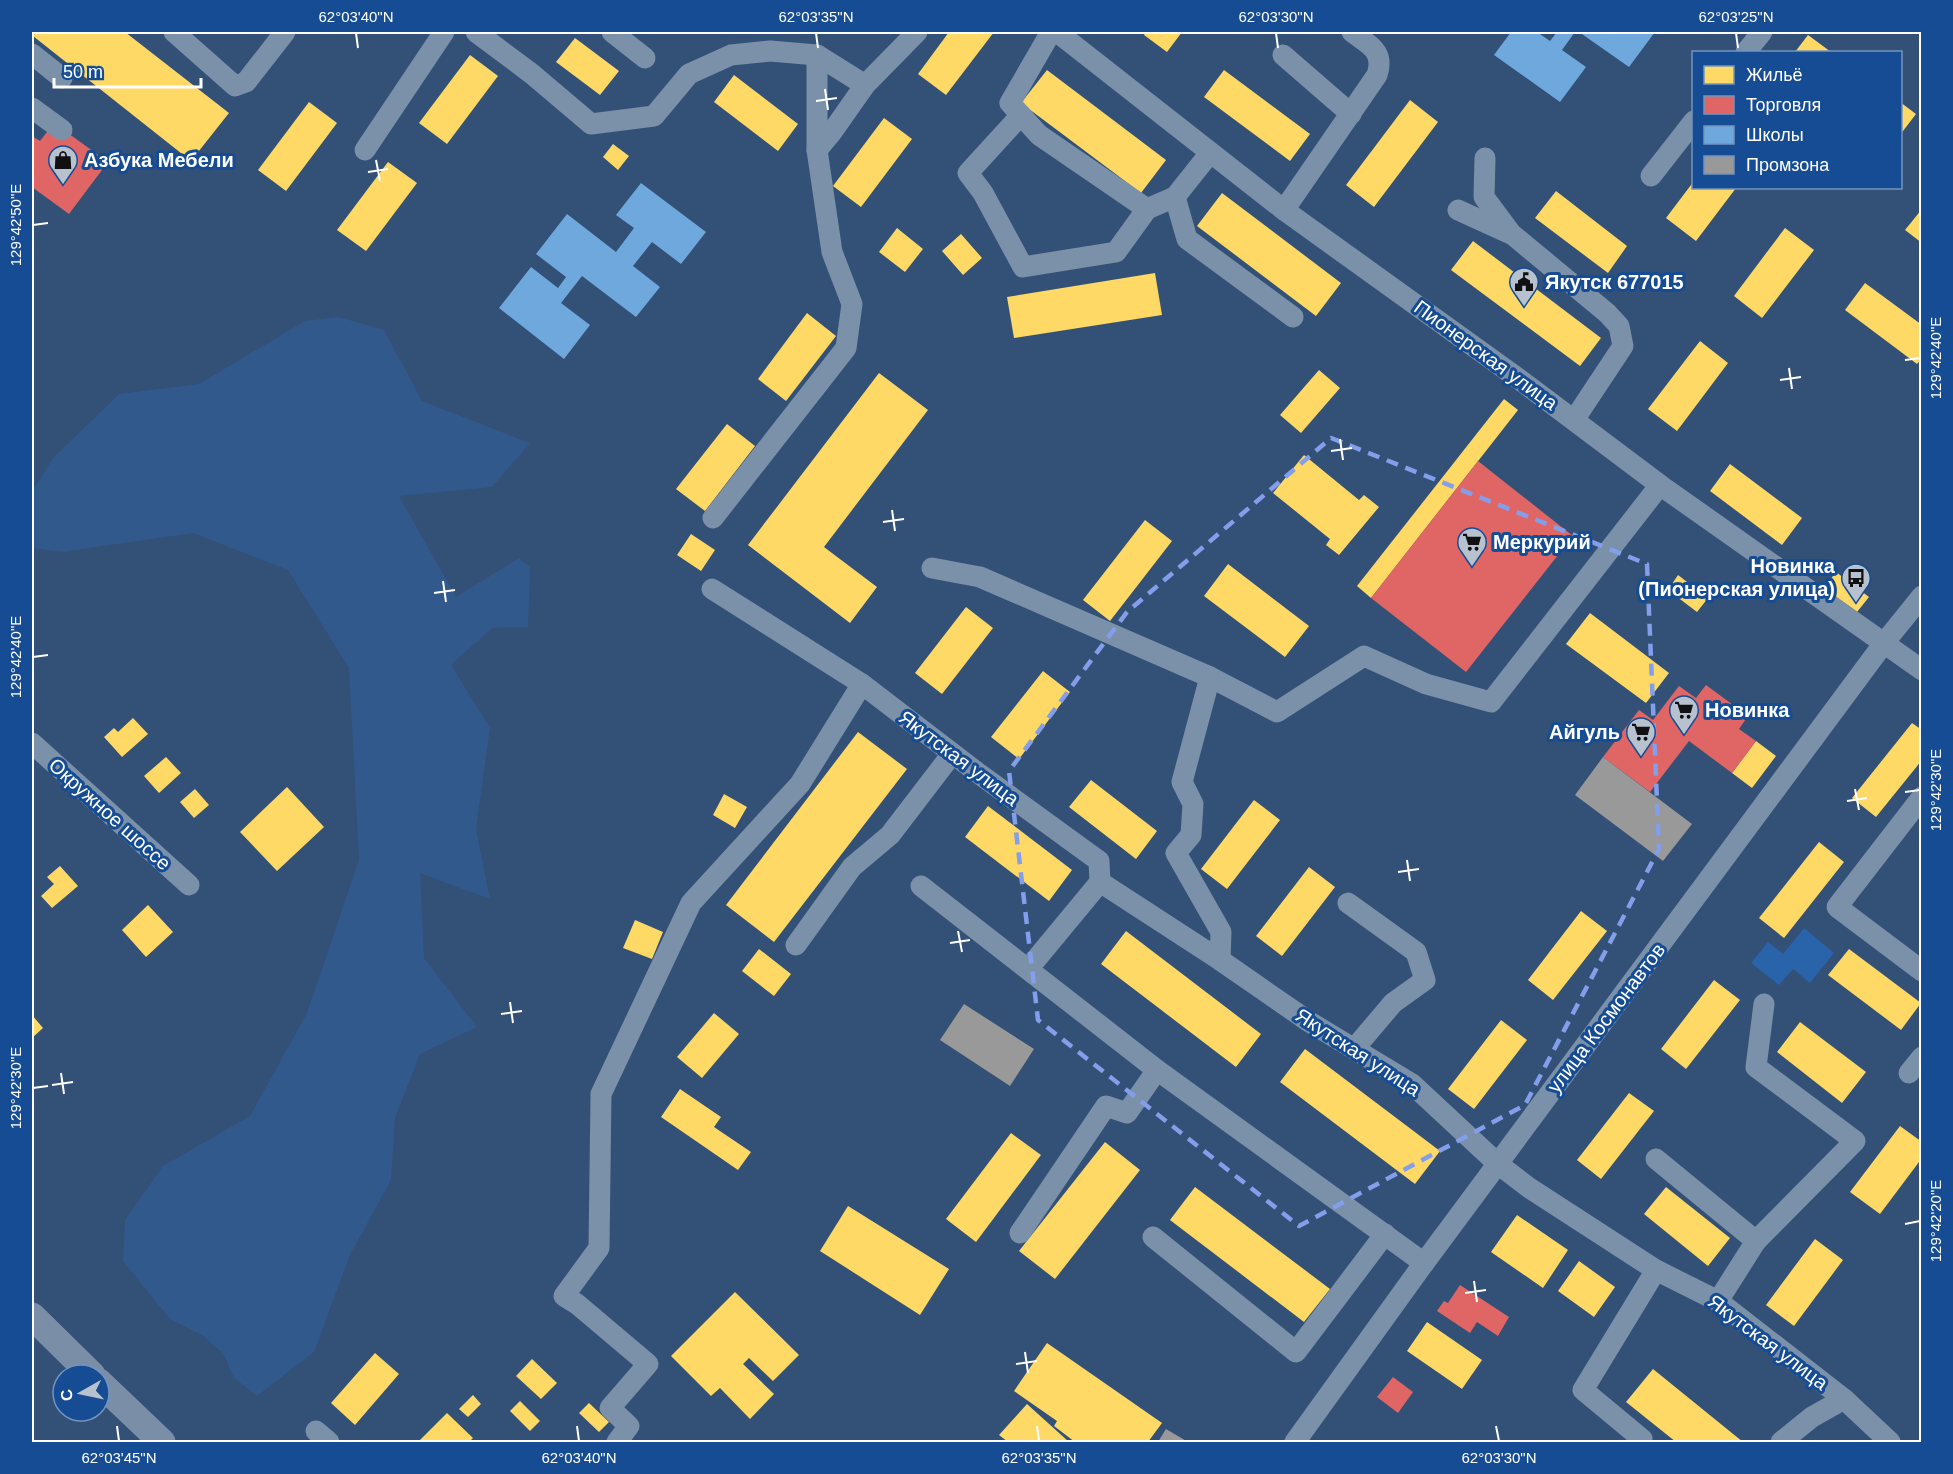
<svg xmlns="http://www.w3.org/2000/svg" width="1953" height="1474" font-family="Arial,sans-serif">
  <rect width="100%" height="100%" fill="#335076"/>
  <path fill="#2963aa" d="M1804 928 1834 953 1810 983 1793 969 1779 985 1751 963 1768 942 1783 954Z"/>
  <path fill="#32598c" d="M339 317 384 330 422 401 530 443 492 487 399 496 456 597 519 558 530 567 528 627 492 628 451 665 490 728 476 829 490 899 420 873 424 958 477 1027 420 1054 395 1118 391 1180 350 1255 314 1352 257 1396 234 1378 223 1353 203 1336 170 1319 123 1261 125 1220 163 1166 250 1116 307 1013 359 860 349 668 288 570 193 533 62 552 32 548V491L54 457 119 394 199 384 305 321Z"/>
  <g fill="#ffd966">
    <path d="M36 32H125L229 113 191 161 33 36Z"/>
    <path d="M949 32H994L946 95 918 74Z"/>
    <path d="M1146 32H1182L1167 52 1144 35Z"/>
    <path d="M1808 35 1831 52H1795Z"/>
    <path d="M575 38 619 71 600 95 556 62Z"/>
    <path d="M470 55 498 76 447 144 419 123Z"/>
    <path d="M1047 70 1166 160 1141 193 1021 103Z"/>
    <path d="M1224 70 1310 134 1290 161 1204 97Z"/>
    <path d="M734 75 798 124 778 151 714 102Z"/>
    <path d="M1410 100 1438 122 1374 207 1346 185Z"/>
    <path d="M309 102 337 123 286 191 258 170Z"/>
    <path d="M1900 102 1916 114 1900 135Z"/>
    <path d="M884 118 912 139 861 207 833 186Z"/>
    <path d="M613 144 629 156 618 170 603 157Z"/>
    <path d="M388 162 417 183 366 251 337 230Z"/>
    <path d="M1694 181V188H1736L1696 241 1666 218Z"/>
    <path d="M1556 191 1627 246 1608 273 1535 218Z"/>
    <path d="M1222 193 1341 283 1316 316 1197 226Z"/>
    <path d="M1922 209V243L1905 230Z"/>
    <path d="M897 228 923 249 905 272 879 252Z"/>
    <path d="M1785 228 1814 250 1762 318 1734 296Z"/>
    <path d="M961 234 982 258 963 275 942 251Z"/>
    <path d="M1473 241 1601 338 1580 366 1451 270Z"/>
    <path d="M1155 273 1162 315 1014 338 1007 297Z"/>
    <path d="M1865 283 1922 325V358L1917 364 1845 310Z"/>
    <path d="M807 313 836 336 786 401 758 379Z"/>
    <path d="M1700 341 1728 363 1677 431 1648 409Z"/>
    <path d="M1319 370 1340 388 1301 433 1280 415Z"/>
    <path d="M879 373 928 410 824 547 877 587 850 623 748 545Z"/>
    <path d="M1504 399 1518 410 1371 598 1357 586Z"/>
    <path d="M727 424 755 446 705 511 676 489Z"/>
    <path d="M1304 455 1359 500 1364 495 1379 507 1339 555 1326 545 1330 539 1273 493Z"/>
    <path d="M1730 464 1802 518 1782 545 1710 491Z"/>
    <path d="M1145 520 1172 541 1110 621 1083 600Z"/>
    <path d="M691 534 715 550 701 571 677 555Z"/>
    <path d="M1228 564 1309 626 1285 657 1204 596Z"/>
    <path d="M1836 572 1869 597 1857 612 1824 588Z"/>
    <path d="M1678 575 1708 598 1697 612 1668 590Z"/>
    <path d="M966 607 993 628 942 694 915 673Z"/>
    <path d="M1590 613 1669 673 1646 703 1566 644Z"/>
    <path d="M1043 671 1070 692 1019 759 991 737Z"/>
    <path d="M133 718 148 734 122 757 104 737 114 728 118 732Z"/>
    <path d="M1912 723 1922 730V760L1876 817 1852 798Z"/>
    <path d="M858 732 907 769 774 942 726 905Z"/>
    <path d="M1756 741 1776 756 1752 788 1732 773Z"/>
    <path d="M166 757 181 773 159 793 144 776Z"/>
    <path d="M1091 780 1157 831 1136 859 1069 807Z"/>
    <path d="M287 787 324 827 277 871 240 832Z"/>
    <path d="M195 789 209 805 194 818 180 802Z"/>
    <path d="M724 794 747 807 735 828 713 815Z"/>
    <path d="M1254 800 1280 820 1227 889 1201 869Z"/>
    <path d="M988 806 1072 870 1049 901 965 837Z"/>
    <path d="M1819 842 1844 862 1784 938 1759 918Z"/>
    <path d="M60 866 78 886 52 908 41 896 54 884 47 877Z"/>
    <path d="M1309 867 1335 887 1282 956 1256 936Z"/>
    <path d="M148 905 173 932 146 957 122 930Z"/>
    <path d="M1581 911 1607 931 1553 1000 1528 980Z"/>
    <path d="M635 920 663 932 652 959 623 948Z"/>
    <path d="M1126 931 1261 1034 1236 1067 1101 964Z"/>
    <path d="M759 949 791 974 774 996 742 971Z"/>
    <path d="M1849 949 1921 1003 1901 1030 1828 975Z"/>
    <path d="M1714 980 1740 1000 1686 1069 1661 1049Z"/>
    <path d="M714 1013 739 1034 702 1078 677 1057Z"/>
    <path d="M32 1015 43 1028 32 1038Z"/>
    <path d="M1501 1020 1527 1040 1474 1109 1448 1089Z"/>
    <path d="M1800 1022 1866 1072 1842 1103 1777 1052Z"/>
    <path d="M1305 1049 1440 1151 1415 1184 1280 1082Z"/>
    <path d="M680 1089 721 1117 714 1127 751 1152 738 1170 661 1117Z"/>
    <path d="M1629 1093 1654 1111 1601 1179 1577 1160Z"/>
    <path d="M1900 1126 1922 1142V1158L1880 1214 1850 1192Z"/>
    <path d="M1011 1133 1041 1155 976 1242 946 1219Z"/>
    <path d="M1105 1142 1140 1170 1055 1279 1019 1251Z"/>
    <path d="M1195 1187 1330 1289 1304 1322 1170 1220Z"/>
    <path d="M1666 1187 1730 1238 1708 1266 1644 1214Z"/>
    <path d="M848 1206 949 1269 920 1315 820 1251Z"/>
    <path d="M1517 1215 1568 1250 1543 1288 1491 1252Z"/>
    <path d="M1815 1239 1843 1260 1794 1326 1766 1305Z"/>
    <path d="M1579 1261 1615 1287 1594 1317 1558 1291Z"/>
    <path d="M735 1292 799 1355 773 1381 749 1358 743 1364 774 1394 750 1419 720 1388 711 1396 671 1356Z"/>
    <path d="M1427 1322 1482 1360 1462 1389 1407 1351Z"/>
    <path d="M1047 1343 1162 1423 1148 1442H1075L1054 1426 1057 1421 1014 1391Z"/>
    <path d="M375 1353 399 1374 355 1425 331 1403Z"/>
    <path d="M532 1359 557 1383 541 1399 516 1376Z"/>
    <path d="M1653 1369 1743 1442H1676L1626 1402Z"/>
    <path d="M473 1395 481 1404 468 1417 459 1409Z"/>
    <path d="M520 1401 540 1421 530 1431 510 1411Z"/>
    <path d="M589 1403 609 1422 599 1432 579 1413Z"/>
    <path d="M1027 1404 1069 1442H1008L999 1435Z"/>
    <path d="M447 1413 473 1438 469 1442H418Z"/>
  </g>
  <g fill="#e06666">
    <path d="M54 123 108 162 69 214 32 187V136L40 141Z"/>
    <path d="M1478 461 1573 536 1466 672 1371 598Z"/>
    <path d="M1706 685 1748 716 1739 729 1756 741 1732 773 1689 741 1650 792 1603 757 1639 710 1653 720 1679 686 1696 698Z"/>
    <path d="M1460 1285 1509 1317 1498 1336 1477 1322 1470 1333 1437 1311 1444 1301 1448 1303Z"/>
    <path d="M1393 1377 1413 1392 1398 1413 1377 1397Z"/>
  </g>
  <g fill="#6fa8dc">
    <path d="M1511 32H1537L1550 41 1557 32H1575L1562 50 1586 67 1560 102 1494 55Z"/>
    <path d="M1579 32H1655L1629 67Z"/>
    <path d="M641 183 706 232 681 264 652 242 633 266 660 287 636 317 582 276 561 303 590 325 564 359 499 308 531 267 558 288 566 277 536 254 567 214 616 252 634 228 616 215Z"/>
  </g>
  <g fill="#999">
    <path d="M1603 757 1692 824 1663 861 1575 795Z"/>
    <path d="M964 1004 1034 1049 1010 1086 940 1040Z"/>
    <path d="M1166 1429 1188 1442H1158Z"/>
  </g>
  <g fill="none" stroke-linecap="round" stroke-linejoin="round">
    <g stroke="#7b90a9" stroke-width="21">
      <path d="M174 32 235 86 246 82 285 32"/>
      <path d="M476 32 532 74 591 124 654 116 689 74 731 55 770 51 817 55V150L832 252 852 304 846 348 713 518"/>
      <path d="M612 32 645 58"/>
      <path d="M1051 32 1010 103 1039 135 1147 209 1175 197 1210 153"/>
      <path d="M1057 32 1284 210 1519 379 1660 485 1922 670"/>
      <path d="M1746 52 1762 32"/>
      <path d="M32 54 62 78"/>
      <path d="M817 55 865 85"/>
      <path d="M1283 55 1351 114"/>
      <path d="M32 108 62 130"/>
      <path d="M1021 115 968 173 983 193 1023 267 1116 252 1147 209"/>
      <path d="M365 150 444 32"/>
      <path d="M817 150 832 132 865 85 917 32"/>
      <path d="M1485 158 1484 197 1510 232"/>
      <path d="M1651 176 1694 121"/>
      <path d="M1175 197 1187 239 1293 317"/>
      <path d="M1284 210 1377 75C1385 51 1369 45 1352 32"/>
      <path d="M1458 210 1513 235 1607 313 1619 326 1623 346 1574 420"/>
      <path d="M932 568 980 577 1210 677 1182 782 1193 804 1191 835 1176 853 1221 932 1220 960"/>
      <path d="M1210 677 1277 712 1364 656 1426 684 1491 702 1660 485"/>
      <path d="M862 684 978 773 1099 861 1100 882 1220 960 1308 1021 1412 1084 1498 1164 1528 1187 1656 1270 1718 1301 1844 1399 1890 1442"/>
      <path d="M32 743 189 885"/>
      <path d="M1922 797 1837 907 1922 971"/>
      <path d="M921 886 1157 1070 1424 1263"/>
      <path d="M1348 903 1416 952 1425 980 1393 1003 1354 1049"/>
      <path d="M796 945 852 867 890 835 952 754"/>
      <path d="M1028 969 1100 882"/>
      <path d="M1909 1073 1922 1057"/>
      <path d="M1656 1159 1756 1241"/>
      <path d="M1020 1233 1106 1106 1127 1113 1157 1070"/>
      <path d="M1153 1237 1296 1352 1385 1234"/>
      <path d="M1718 1301 1756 1241 1855 1141 1756 1067 1764 1004"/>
      <path d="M316 1431 329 1442"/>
      <path d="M617 1442 629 1426 610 1408 648 1364 577 1304 564 1296 599 1248 601 1094 691 903 800 784 862 684 712 589"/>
      <path d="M1295 1442 1424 1263 1884 643 1922 596"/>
      <path d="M1641 1442 1642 1439 1583 1390 1656 1270"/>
      <path d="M1781 1442 1812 1417 1844 1399"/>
    </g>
    <g stroke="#7a8ea8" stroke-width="27">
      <path d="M32 1316 92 1375"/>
      <path d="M99 1382 162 1442"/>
    </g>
  </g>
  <path fill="none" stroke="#839eea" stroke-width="4.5" stroke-dasharray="12 8" stroke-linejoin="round" d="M1331 438 1647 564 1659 849 1525 1105 1299 1226 1038 1020 1009 771 1127 612Z"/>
  <path fill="none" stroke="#fff" stroke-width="2" d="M356 33 358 48M816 33 818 48M1276 33 1278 48M1736 33 1738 48M825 89 828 110M816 101 837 98M376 160 380 181M368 172 388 169M33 225 48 223M1905 360 1920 358M1789 368 1792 389M1780 380 1801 377M1340 439 1343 460M1331 451 1352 448M892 510 895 531M883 522 904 519M443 581 446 602M434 593 455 590M33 657 48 655M1855 789 1859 810M1905 792 1920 790M1847 801 1867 798M1407 860 1410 881M1398 872 1419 869M958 931 962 952M950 943 970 940M510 1002 513 1023M501 1014 522 1011M61 1073 64 1094M52 1085 73 1082M33 1088 48 1086M1905 1224 1920 1221M1474 1281 1477 1302M1465 1293 1486 1290M1025 1352 1028 1373M1016 1364 1037 1361M117 1426 119 1441M577 1426 579 1441M1037 1426 1039 1441M1496 1426 1499 1441"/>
  <defs>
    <g id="shop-pin" transform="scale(1.5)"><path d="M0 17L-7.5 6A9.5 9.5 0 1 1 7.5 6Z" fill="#b8c2cf" stroke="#164c93"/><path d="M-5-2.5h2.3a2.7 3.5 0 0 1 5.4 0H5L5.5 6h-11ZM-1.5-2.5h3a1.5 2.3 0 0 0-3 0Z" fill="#111"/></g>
    <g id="civic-pin" transform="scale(1.5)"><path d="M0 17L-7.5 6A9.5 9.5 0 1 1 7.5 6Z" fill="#b8c2cf" stroke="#164c93"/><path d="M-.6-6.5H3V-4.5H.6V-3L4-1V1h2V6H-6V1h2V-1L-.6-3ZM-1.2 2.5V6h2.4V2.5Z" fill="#111"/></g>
    <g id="supermarket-pin" transform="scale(1.5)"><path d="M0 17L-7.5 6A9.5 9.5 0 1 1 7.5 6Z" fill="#b8c2cf" stroke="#164c93"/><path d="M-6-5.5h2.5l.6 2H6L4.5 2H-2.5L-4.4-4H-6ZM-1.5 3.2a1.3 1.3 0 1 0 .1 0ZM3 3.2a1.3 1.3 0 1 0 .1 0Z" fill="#111"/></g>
    <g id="bus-pin" transform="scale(1.5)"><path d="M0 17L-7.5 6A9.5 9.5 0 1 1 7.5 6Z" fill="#b8c2cf" stroke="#164c93"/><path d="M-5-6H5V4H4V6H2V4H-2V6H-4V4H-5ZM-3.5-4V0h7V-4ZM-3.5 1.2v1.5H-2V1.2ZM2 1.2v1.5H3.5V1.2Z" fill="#111"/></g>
  </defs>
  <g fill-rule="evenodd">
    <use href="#shop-pin" x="63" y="160"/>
    <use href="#civic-pin" x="1524" y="282"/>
    <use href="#supermarket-pin" x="1472" y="542"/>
    <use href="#bus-pin" x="1856" y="578"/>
    <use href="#supermarket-pin" x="1684" y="710"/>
    <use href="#supermarket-pin" x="1641" y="732"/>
  </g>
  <g text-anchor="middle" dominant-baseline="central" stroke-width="6" stroke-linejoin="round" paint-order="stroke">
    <g font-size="20" font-weight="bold" fill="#fff" stroke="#164c93" text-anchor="start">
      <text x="84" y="160">Азбука Мебели</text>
      <text x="1545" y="282">Якутск 677015</text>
      <text x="1493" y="542">Меркурий</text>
      <text x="1835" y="566" text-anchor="end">Новинка<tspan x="1835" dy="23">(Пионерская улица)</tspan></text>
      <text x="1705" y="710">Новинка</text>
      <text x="1620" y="732" text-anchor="end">Айгуль</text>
    </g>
    <g font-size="20" fill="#fff" stroke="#164c93">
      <text transform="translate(1486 355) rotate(36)">Пионерская улица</text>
      <text transform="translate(959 758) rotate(37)">Якутская улица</text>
      <text transform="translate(110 814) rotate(42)">Окружное шоссе</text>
      <text transform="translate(1606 1018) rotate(-53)">улица Космонавтов</text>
      <text transform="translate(1358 1052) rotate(33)">Якутская улица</text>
      <text transform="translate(1768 1342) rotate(37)">Якутская улица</text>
    </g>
  </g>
  <rect width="1953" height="1474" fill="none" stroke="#164c93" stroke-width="66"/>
  <rect x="1692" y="51" width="210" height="138" fill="#164c93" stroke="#7394be" stroke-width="1.5"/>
  <rect x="1704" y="66" width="30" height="18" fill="#ffd966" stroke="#7394be" stroke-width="1.5"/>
  <text x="1746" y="81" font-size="18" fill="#ffffff">Жильё</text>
  <rect x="1704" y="96" width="30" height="18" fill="#e06666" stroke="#7394be" stroke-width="1.5"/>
  <text x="1746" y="111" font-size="18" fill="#ffffff">Торговля</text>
  <rect x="1704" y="126" width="30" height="18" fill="#6fa8dc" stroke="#7394be" stroke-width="1.5"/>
  <text x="1746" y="141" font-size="18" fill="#ffffff">Школы</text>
  <rect x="1704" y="156" width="30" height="18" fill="#999999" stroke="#7394be" stroke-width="1.5"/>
  <text x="1746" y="171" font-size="18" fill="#ffffff">Промзона</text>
  <g transform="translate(81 1393) rotate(261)"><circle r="28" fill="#164c93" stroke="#7394be" stroke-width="1.5"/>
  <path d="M0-4.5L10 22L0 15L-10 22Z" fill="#b8c2cf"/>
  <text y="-9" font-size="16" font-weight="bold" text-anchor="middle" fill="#ffffff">С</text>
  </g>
  <path d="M54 78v9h147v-9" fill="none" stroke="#ffffff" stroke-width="3"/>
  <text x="63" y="78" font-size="18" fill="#ffffff" stroke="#164c93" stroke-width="4.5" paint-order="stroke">50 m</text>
  <rect x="33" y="33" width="1887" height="1408" fill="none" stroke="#fff" stroke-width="2"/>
  <g font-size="15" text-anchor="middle" fill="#fff">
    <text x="356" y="22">62°03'40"N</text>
    <text x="816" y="22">62°03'35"N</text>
    <text x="1276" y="22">62°03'30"N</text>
    <text x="1736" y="22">62°03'25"N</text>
    <text transform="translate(16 225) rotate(-90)" y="5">129°42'50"E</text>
    <text transform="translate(1936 358) rotate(-90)" y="5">129°42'40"E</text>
    <text transform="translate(16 657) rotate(-90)" y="5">129°42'40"E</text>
    <text transform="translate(1936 790) rotate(-90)" y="5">129°42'30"E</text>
    <text transform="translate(16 1088) rotate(-90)" y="5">129°42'30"E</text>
    <text transform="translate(1936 1221) rotate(-90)" y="5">129°42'20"E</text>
    <text x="119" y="1463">62°03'45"N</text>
    <text x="579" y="1463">62°03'40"N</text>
    <text x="1039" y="1463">62°03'35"N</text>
    <text x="1499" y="1463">62°03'30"N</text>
  </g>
</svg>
